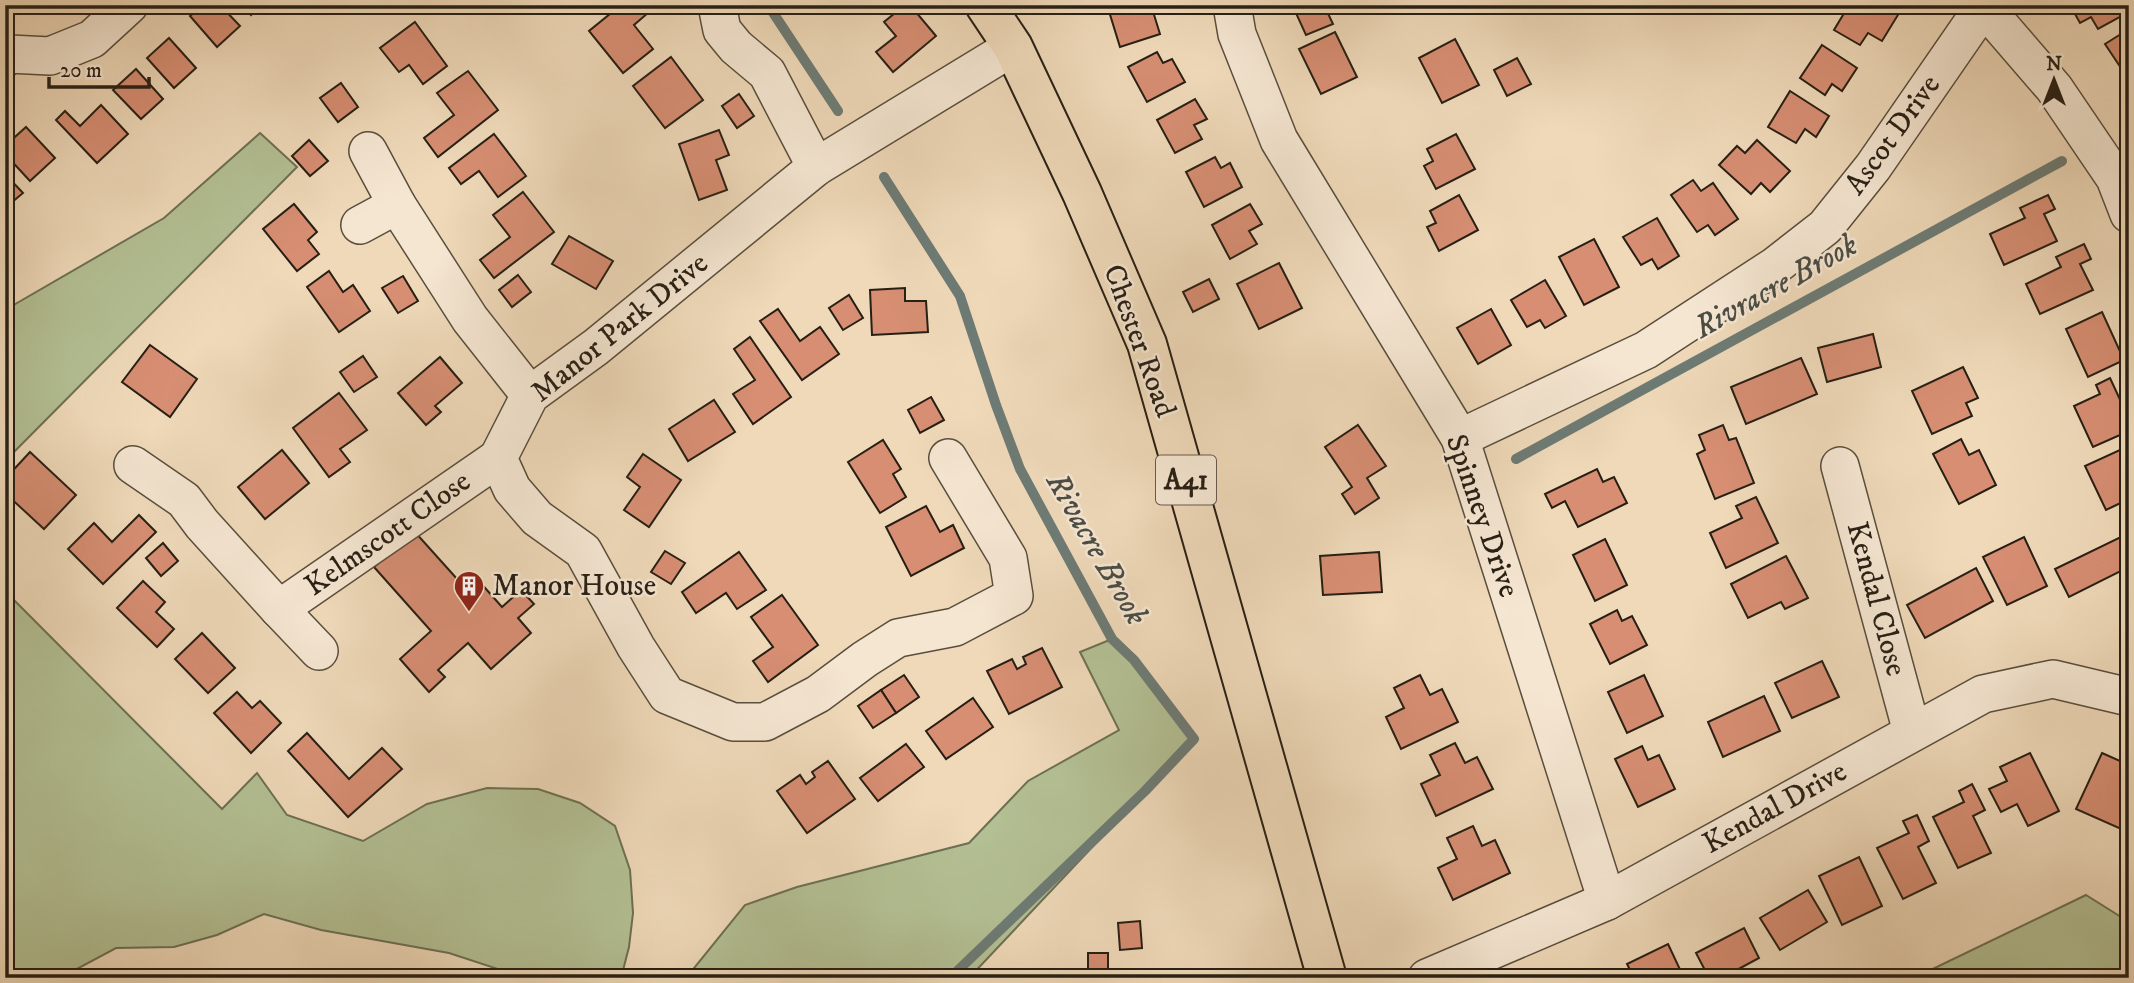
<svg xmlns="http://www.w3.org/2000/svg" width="2134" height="983" font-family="'IM FELL DW Pica',serif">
  <rect width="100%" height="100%" fill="#efd9b9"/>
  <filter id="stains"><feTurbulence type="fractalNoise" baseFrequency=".00286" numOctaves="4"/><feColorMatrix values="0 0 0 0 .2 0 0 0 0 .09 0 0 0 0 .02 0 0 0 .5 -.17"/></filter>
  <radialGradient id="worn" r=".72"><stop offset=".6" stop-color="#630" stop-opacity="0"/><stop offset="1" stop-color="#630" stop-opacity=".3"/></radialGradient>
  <g fill="#b3c094" stroke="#6d7054" stroke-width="2">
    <path d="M260 133 297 167 5 461V310L164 218Z"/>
    <path d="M5 591 222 809 257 773 287 815 363 841 427 804 487 788 538 789 580 803 615 826 630 870 633 913 629 947 621 978H525L449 953 321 930 264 914 217 935 174 947 116 948 60 978H5Z"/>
    <path d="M1112 639 1134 660 1194 739 969 978H686L745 905 797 887 969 843 1028 781 1119 730 1080 652Z"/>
    <path d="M2086 895 2129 922V978H1914Z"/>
  </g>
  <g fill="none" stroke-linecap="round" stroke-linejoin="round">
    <g stroke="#6d7b75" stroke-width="10">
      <path d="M768 5 838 111"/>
      <path d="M884 177 960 296 996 405 1020 469 1112 639 1134 660 1194 739 1145 791 950 978"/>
      <path d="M1516 459 2062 161"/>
    </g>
  </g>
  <g fill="#d78e73" stroke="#271f14" stroke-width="2">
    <path d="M202 5H220L240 26 217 47 190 16Z"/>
    <path d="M242 5H261L251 15Z"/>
    <path d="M621 5H641L648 13 634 25 653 49 623 73 589 31Z"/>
    <path d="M905 5H910L936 36 893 72 876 52 896 36 884 22Z"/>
    <path d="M1116 5H1151L1160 34 1120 47 1108 8Z"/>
    <path d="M1307 5H1324L1333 24 1306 35 1295 11Z"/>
    <path d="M1849 5H1904L1882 41 1868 33 1860 45 1834 30Z"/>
    <path d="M2070 5H2129V12L2098 29 2091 17 2080 23Z"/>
    <path d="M415 22 447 66 423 84 409 65 399 72 380 48Z"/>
    <path d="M2129 29V76L2127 77 2105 44Z"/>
    <path d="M1335 32 1357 77 1321 94 1299 49Z"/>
    <path d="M169 38 196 68 174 88 147 58Z"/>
    <path d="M1455 39 1479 85 1442 103 1419 58Z"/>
    <path d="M1822 45 1857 68 1842 91 1832 84 1825 95 1800 78Z"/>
    <path d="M1157 52 1163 63 1172 59 1185 82 1147 102 1128 67Z"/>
    <path d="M671 57 703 100 665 128 633 86Z"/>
    <path d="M1517 58 1531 84 1507 96 1494 70Z"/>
    <path d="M136 69 163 99 141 119 113 90Z"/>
    <path d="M468 71 498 110 438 157 424 138 454 115 437 93Z"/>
    <path d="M341 83 358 107 338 122 320 98Z"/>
    <path d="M1790 91 1829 116 1816 137 1805 129 1796 143 1768 127Z"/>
    <path d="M739 94 754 116 737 128 722 106Z"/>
    <path d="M1195 99 1207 119 1194 125 1202 139 1175 153 1157 120Z"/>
    <path d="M101 105 128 134 97 163 56 120 65 111 80 126Z"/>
    <path d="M26 127 55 158 30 181 5 154V146Z"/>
    <path d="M719 130 729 155 716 160 727 190 699 200 679 144Z"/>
    <path d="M494 134 526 176 498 197 479 171 461 184 449 168Z"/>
    <path d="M1456 134 1475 169 1436 189 1424 166 1433 161 1427 149Z"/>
    <path d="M309 140 328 161 310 176 292 156Z"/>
    <path d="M1757 140 1790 171 1770 192 1761 183 1751 194 1719 165 1737 146 1745 153Z"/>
    <path d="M1215 157 1221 168 1230 163 1242 187 1204 207 1186 172Z"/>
    <path d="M5 174 23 193 5 208Z"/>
    <path d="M1693 180 1701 191 1713 183 1738 219 1715 235 1708 225 1697 232 1671 195Z"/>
    <path d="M523 192 554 232 494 278 480 260 510 237 493 215Z"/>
    <path d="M1459 195 1478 230 1439 251 1427 227 1436 223 1430 211Z"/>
    <path d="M2048 195 2055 209 2044 214 2057 241 2004 265 1990 234 2025 218 2020 208Z"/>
    <path d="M294 204 317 232 308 240 319 254 297 271 263 229Z"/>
    <path d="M1250 204 1262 224 1249 231 1257 244 1230 259 1212 225Z"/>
    <path d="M1657 218 1679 256 1658 269 1652 259 1641 265 1623 237Z"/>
    <path d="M569 236 613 261 596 289 552 264Z"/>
    <path d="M1594 239 1619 287 1584 305 1559 257Z"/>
    <path d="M2084 244 2091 259 2080 264 2093 290 2040 314 2026 284 2061 267 2056 257Z"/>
    <path d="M1279 263 1302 308 1259 329 1237 284Z"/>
    <path d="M329 271 343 292 353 285 370 311 339 332 307 287Z"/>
    <path d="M518 275 531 292 512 307 499 290Z"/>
    <path d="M403 276 418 301 398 313 382 288Z"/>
    <path d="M1209 279 1219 299 1193 312 1183 292Z"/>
    <path d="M1545 280 1566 316 1545 328 1540 320 1527 327 1511 300Z"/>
    <path d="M905 288V301H926L928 332 872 335 870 290Z"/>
    <path d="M849 295 863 318 843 330 829 308Z"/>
    <path d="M778 309 800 341 820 327 839 354 802 380 760 321Z"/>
    <path d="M1491 309 1511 345 1478 364 1457 328Z"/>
    <path d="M2102 312 2124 360 2088 377 2066 329Z"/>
    <path d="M1873 334 1881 367 1827 382 1818 348Z"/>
    <path d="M750 337 791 397 753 424 733 394 755 380 734 349Z"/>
    <path d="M150 345 197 379 170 417 122 382Z"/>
    <path d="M363 356 377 377 354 392 340 372Z"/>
    <path d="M440 357 462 383 435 406 441 412 426 425 398 393Z"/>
    <path d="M1801 358 1817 394 1746 424 1731 387Z"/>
    <path d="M1963 367 1978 398 1966 403 1972 416 1932 434 1912 391Z"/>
    <path d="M2110 378 2129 419V431L2093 447 2074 406 2100 394 2096 385Z"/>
    <path d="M339 393 367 430 340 449 350 462 329 477 293 428Z"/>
    <path d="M931 397 944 420 920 433 908 410Z"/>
    <path d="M714 400 735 432 688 461 669 429Z"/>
    <path d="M1358 425 1386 466 1367 478 1379 498 1355 514 1342 494 1352 487 1325 447Z"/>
    <path d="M1723 425 1729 440 1736 438 1754 483 1715 499 1697 454 1705 450 1699 435Z"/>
    <path d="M1961 439 1969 455 1979 450 1996 485 1959 504 1933 454Z"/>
    <path d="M883 440 901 469 893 474 906 497 880 513 848 462Z"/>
    <path d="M2122 449 2129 463V499L2106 510 2085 466Z"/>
    <path d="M282 450 309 483 265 519 238 487Z"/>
    <path d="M30 452 76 495 44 529 5 493V479Z"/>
    <path d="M643 454 681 480 649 527 624 510 640 487 627 477Z"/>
    <path d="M1597 469 1603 482 1614 477 1627 503 1578 527 1565 501 1552 508 1545 494Z"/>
    <path d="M1756 497 1778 543 1726 568 1710 533 1742 518 1736 506Z"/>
    <path d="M926 506 940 532 953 525 964 548 911 576 886 527Z"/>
    <path d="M139 515 156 532 103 584 68 549 94 523 112 542Z"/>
    <path d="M414 531 467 590 478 580 502 607 521 590 534 604 518 618 531 633 491 669 468 643 438 670 445 677 429 692 400 659 431 631 374 567Z"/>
    <path d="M2129 533V567L2069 597 2055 569Z"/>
    <path d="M2024 537 2047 586 2007 605 1983 557Z"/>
    <path d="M1605 539 1627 585 1595 601 1573 555Z"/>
    <path d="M163 543 178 561 161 576 146 558Z"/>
    <path d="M665 551 685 563 671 584 651 572Z"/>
    <path d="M739 552 766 590 737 609 726 593 696 613 682 592Z"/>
    <path d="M1379 552 1382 592 1323 595 1320 556Z"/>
    <path d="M1786 556 1808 598 1785 609 1781 602 1748 618 1731 584Z"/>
    <path d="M1976 568 1993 601 1925 638 1907 605Z"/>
    <path d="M143 581 165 602 156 612 174 629 157 647 117 608Z"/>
    <path d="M782 595 818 645 768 682 753 661 773 647 751 617Z"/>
    <path d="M1617 610 1622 621 1632 616 1647 645 1610 664 1590 624Z"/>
    <path d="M202 633 235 668 208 693 175 659Z"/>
    <path d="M1042 648 1062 687 1009 714 987 671 1012 659 1017 669 1026 664 1023 657Z"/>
    <path d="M1822 661 1839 697 1792 718 1775 683Z"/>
    <path d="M904 675 919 697 896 713 881 690Z"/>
    <path d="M1420 675 1430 695 1442 689 1458 722 1401 749 1386 717 1404 708 1394 688Z"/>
    <path d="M1644 675 1663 716 1627 733 1608 692Z"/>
    <path d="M881 690 896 713 873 728 858 706Z"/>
    <path d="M237 692 252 708 260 701 281 723 251 753 214 713Z"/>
    <path d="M1764 696 1780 731 1723 757 1708 722Z"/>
    <path d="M973 698 993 727 946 759 926 731Z"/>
    <path d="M307 733 349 779 382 748 402 769 348 817 288 751Z"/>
    <path d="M1455 743 1465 763 1477 757 1493 789 1436 816 1421 784 1440 775 1430 755Z"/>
    <path d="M906 744 924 767 878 801 860 778Z"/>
    <path d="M1642 746 1648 760 1659 755 1675 789 1638 807 1615 759Z"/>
    <path d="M2030 753 2059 811 2028 826 2017 804 2001 812 1989 789 2007 781 2000 767Z"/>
    <path d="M2102 753 2129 765V775L2124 786 2129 788 2128 832 2076 809Z"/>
    <path d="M828 761 855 799 807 833 777 791 800 775 806 784 815 777 812 772Z"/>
    <path d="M1972 784 1985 810 1973 816 1991 853 1958 868 1933 817 1964 802 1959 791Z"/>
    <path d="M1917 815 1929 841 1918 847 1936 883 1903 899 1877 848 1909 833 1903 821Z"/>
    <path d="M1473 826 1482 846 1495 840 1510 873 1453 900 1438 868 1457 859 1447 838Z"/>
    <path d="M1859 857 1882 906 1842 925 1819 876Z"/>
    <path d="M1808 890 1827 922 1780 950 1760 918Z"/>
    <path d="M1140 921 1142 948 1120 950 1118 923Z"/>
    <path d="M1744 928 1759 958 1722 978H1709L1696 953Z"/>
    <path d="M1668 944 1684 978H1634L1627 964Z"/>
    <path d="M1088 953H1108V978H1065V972H1088Z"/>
    <path d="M1052 974 1053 978H1028L1027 977Z"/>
  </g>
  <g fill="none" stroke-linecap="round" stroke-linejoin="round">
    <g stroke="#594e3d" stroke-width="40">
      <g id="minor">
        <path d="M717 5 722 30 736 47 767 73 816 167"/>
        <path d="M1232 5 1237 34 1279 140 1460 438 1607 901"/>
        <path d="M1984 7 2054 88 2115 178 2129 214"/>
        <path d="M5 58 9 54 50 56 92 39 129 5"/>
        <path d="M368 151 397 205"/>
        <path d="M360 225 397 205 470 319 530 395"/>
        <path d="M1460 438 1646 350 1775 266 1825 227 1873 167 1985 5"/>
        <path d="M948 458 1008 558 1014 596 955 627 898 638 865 659 818 694 765 722H733L667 695 636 647 583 551 537 518 512 489 498 458 530 395 596 347 816 167 1013 47"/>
        <path d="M133 465 184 500 202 524 279 609 498 458"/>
        <path d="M1840 466 1912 732"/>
        <path d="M279 609 319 651"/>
        <path d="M1427 978 1607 901 1983 694 2053 679 2129 697"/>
      </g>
    </g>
    <g stroke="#271f14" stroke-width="42">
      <path id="major" d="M985 5 1013 47 1082 193 1147 344 1327 978"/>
    </g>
    <use href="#minor" stroke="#f5e6d2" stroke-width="37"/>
    <use href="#major" stroke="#efd9b9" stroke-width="38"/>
  </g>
  <defs>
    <g id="building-pin" transform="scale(1.575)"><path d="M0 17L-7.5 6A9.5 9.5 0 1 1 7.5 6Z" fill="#8f2418" stroke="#f5e6d2"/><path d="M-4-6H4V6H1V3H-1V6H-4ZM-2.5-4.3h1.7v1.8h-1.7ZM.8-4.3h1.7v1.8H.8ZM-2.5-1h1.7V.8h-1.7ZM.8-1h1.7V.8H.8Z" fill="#fff"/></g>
  </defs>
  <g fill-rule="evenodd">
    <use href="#building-pin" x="469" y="586"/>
  </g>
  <g text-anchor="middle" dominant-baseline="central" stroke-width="5" stroke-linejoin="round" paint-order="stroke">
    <rect fill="#f5e6d2" stroke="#655b4d" stroke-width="2" x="1156" y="455.5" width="60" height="49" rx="5"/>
    <g font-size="28" font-weight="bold" fill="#271f14">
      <text x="1186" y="480">A41</text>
    </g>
    <g font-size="30" fill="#271f14" stroke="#f5e6d2">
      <text transform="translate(1893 135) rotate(-54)">Ascot Drive</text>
      <text transform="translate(620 328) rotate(-39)">Manor Park Drive</text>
      <text transform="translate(1139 341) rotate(70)">Chester Road</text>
      <text transform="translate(1482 516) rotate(71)">Spinney Drive</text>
      <text transform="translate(388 534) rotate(-35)">Kelmscott Close</text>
      <text transform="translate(1876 599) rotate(75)">Kendal Close</text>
      <text transform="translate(1775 808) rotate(-29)">Kendal Drive</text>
    </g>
    <g font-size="30" fill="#271f14" stroke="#f5e6d2" text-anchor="start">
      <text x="492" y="586">Manor House</text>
    </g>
    <g font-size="32" font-style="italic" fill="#4a4d45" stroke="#f5e6d2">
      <text transform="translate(1776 287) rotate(-29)">Rivracre Brook</text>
      <text transform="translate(1096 549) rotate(60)">Rivacre Brook</text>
    </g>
  </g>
  <rect width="2134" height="983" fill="none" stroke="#efd9b9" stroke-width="28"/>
  <rect x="7" y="7" width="2120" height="969" fill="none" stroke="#271f14" stroke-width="3.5"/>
  <rect x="14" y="14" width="2106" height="955" fill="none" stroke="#271f14" stroke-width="2"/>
  <g transform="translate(2054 80)" stroke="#f5e6d2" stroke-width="5" paint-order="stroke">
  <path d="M0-5L12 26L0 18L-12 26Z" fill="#271f14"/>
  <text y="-10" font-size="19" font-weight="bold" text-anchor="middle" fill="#271f14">N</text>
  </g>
  <path d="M49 77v10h100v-10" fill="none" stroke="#271f14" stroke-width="3.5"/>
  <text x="60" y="77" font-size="21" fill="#271f14" stroke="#f5e6d2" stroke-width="5" paint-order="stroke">20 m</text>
  <rect width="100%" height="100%" filter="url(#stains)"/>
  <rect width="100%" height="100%" fill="url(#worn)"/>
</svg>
